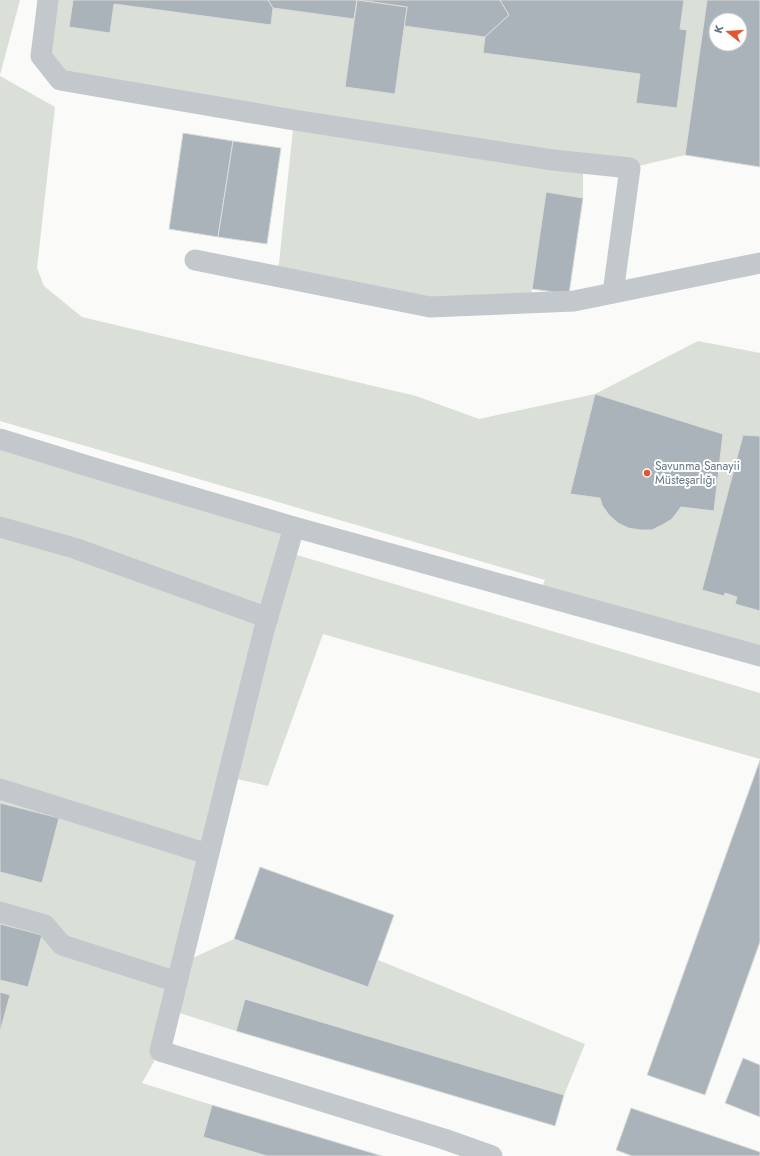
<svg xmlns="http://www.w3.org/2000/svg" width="760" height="1156" font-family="Jost,sans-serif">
  <rect width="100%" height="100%" fill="#fafaf8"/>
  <g fill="#dadfd7">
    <path d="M0 0H20L0 75Z"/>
    <path d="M48 0H707L685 155 630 168 583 164V198L546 193 532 289 529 303 430 307 274 276 279 263 294 120 60 80 41 56Z"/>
    <path d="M0 76 55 107 37 268 44 286 82 317 416 396 479 419 595 394 698 341 760 353V656L539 594 545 580 0 421Z"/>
    <path d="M0 439 294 527 287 552 760 693V759L323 634 268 786 228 777 182 963 234 939 378 960 585 1044 564 1095 245 999 236 1031 170 1010 160 1051 142 1083 212 1105 203 1137 267 1156H0Z"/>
  </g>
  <g fill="#aab3b9" stroke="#dcdcda" fill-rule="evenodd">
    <path d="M73 0H268L273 8 271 25 114 4 110 33 69 27Z"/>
    <path d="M268 0H500L509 15 485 37 404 26 407 7 357 0 354 19 273 8Z"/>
    <path d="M357 0 407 7 395 94 345 87Z"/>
    <path d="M500 0H684L680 29 687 30 677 108 636 103 640 74 483 53 485 37 509 15Z"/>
    <path d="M707 0H760V167L685 155ZM716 20H740V44H716Z"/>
    <path d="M183 133 233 141 218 237 169 229Z"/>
    <path d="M233 141 281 148 267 244 218 237Z"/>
    <path d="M546 192 583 198 569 294 532 289Z"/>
    <path d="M595 394 723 434 714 511 681 507 672 519 662 525 652 530H640L628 528 618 523 609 515 602 505 600 498 570 494Z"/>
    <path d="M743 435 760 436V611L735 604 737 597 725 593 724 596 702 590Z"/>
    <path d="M760 760V942L705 1095 647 1075Z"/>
    <path d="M0 803 59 818 42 883 0 872Z"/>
    <path d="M260 867 394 915 368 987 234 939Z"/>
    <path d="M0 924 42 935 28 987 0 980Z"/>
    <path d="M0 992 10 995 0 1032Z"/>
    <path d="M245 999 564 1095 555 1126 236 1031Z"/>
    <path d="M743 1058 760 1065V1117L725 1103Z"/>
    <path d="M212 1105 382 1156H267L203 1137Z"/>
    <path d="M631 1108 760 1152V1156H632L616 1150Z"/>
  </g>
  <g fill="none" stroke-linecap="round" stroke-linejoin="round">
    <g stroke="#c3c8cc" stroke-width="21">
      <path d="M48 0 41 56 60 80 294 120 553 160 630 168 613 293"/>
      <path d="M195 260 430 307 574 301 760 263"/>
      <path d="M0 439 104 471 294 527 760 656"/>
      <path d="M0 527 74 548 268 618"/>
      <path d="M294 527 264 630 160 1051 444 1139 492 1156"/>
      <path d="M0 789 208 854"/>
      <path d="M0 912 45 925 62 945 177 982"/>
    </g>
  </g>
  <circle fill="#e4572e" stroke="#fff" stroke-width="1.5" cx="647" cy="473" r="4"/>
  <g text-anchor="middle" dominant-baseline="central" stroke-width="4" stroke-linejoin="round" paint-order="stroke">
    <g font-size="12" fill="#657683" stroke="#fff" text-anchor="start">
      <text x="655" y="466">Savunma Sanayii<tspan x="655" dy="14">Müsteşarlığı</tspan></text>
    </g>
  </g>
  <g transform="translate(728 32) rotate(287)"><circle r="19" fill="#ffffff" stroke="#c1c8cd"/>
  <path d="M0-3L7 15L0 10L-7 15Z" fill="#e4572e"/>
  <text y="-6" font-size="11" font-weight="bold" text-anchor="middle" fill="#657683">K</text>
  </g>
</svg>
